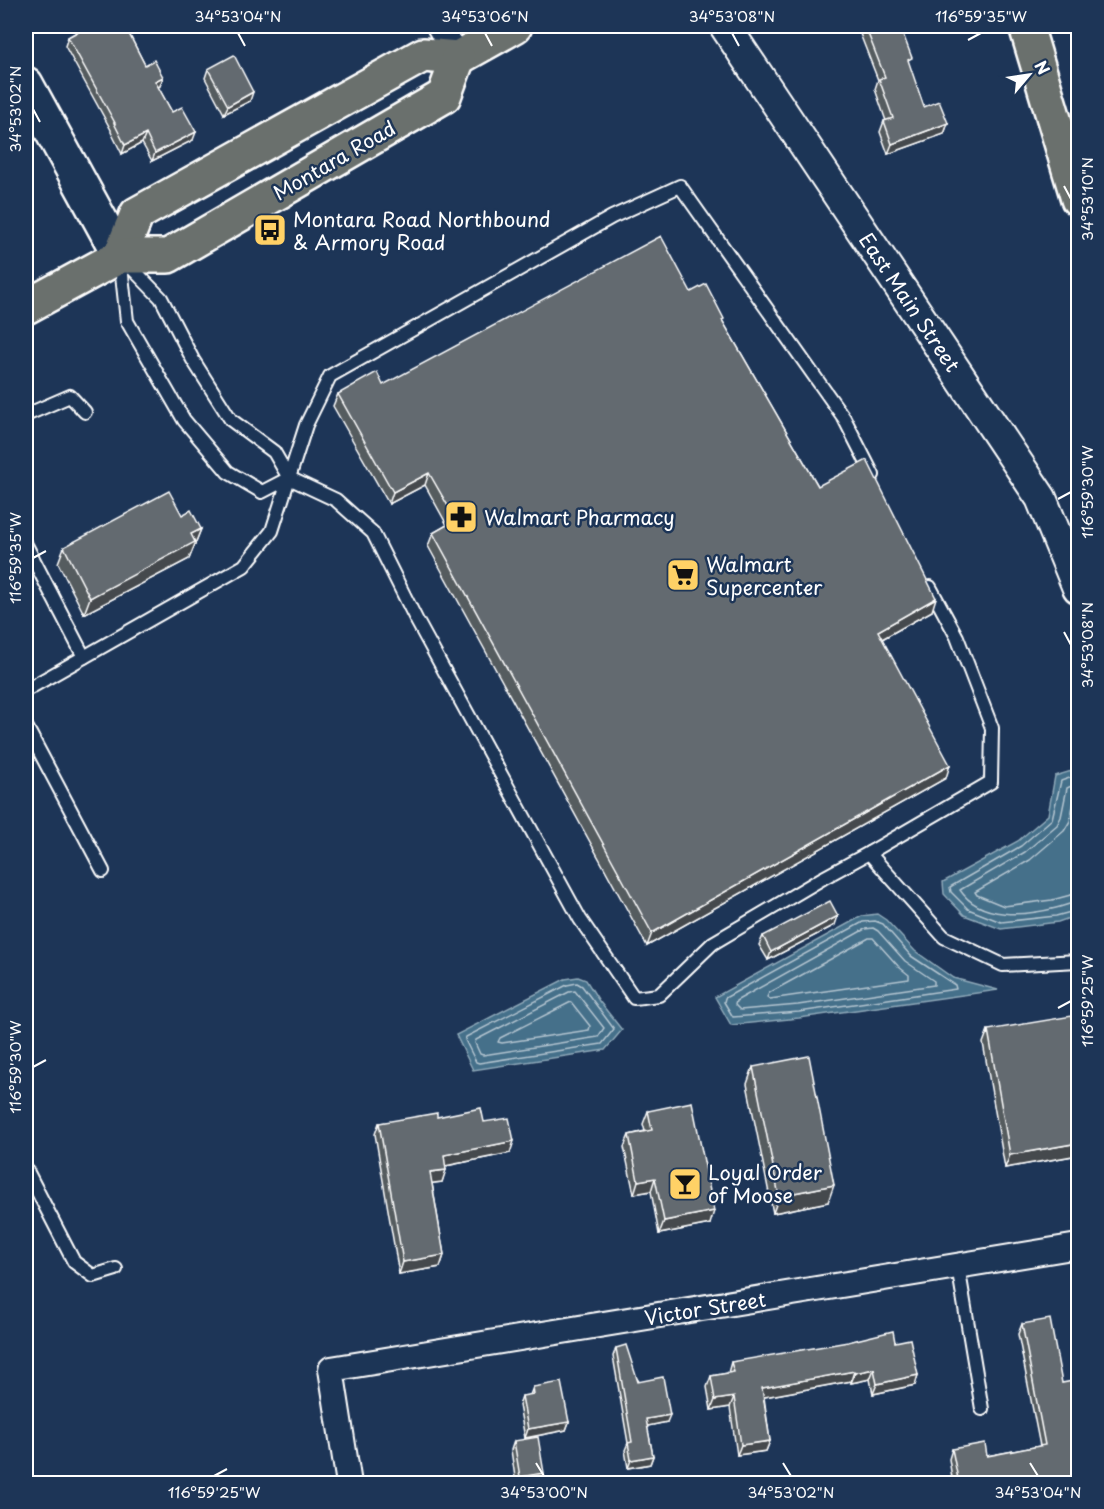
<svg xmlns="http://www.w3.org/2000/svg" width="1104" height="1509" font-family="'Playpen Sans',sans-serif">
  <rect width="100%" height="100%" fill="#1d3557"/>
  <filter id="ink" filterUnits="userSpaceOnUse"><feTurbulence type="fractalNoise" baseFrequency=".0167" numOctaves="2"/><feDisplacementMap in="SourceGraphic" scale="12" xChannelSelector="R" yChannelSelector="G"/><feConvolveMatrix kernelMatrix="1 2 1 2 8 2 1 2 1" color-interpolation-filters="sRGB"/></filter>
  <g filter="url(#ink)">
    <g fill="#446f8a" stroke="#8fa9b9" stroke-width="1.5">
      <path d="M1078 769V915L1058 922 1001 929 964 915 944 894 943 882 1018 841 1048 815 1055 776Z"/>
      <path d="M877 914 886 920 915 951 953 978 998 990 799 1018 731 1025 715 997 862 916Z"/>
      <path d="M578 977 586 980 599 1001 622 1030 605 1050 473 1070 456 1035 565 979Z"/>
    </g>
    <g fill="none" stroke-linecap="round" stroke-linejoin="round">
      <g stroke="#b4c5d0" stroke-width="1.5">
        <path d="M1078 775 1061 781 1052 819 1021 846 950 887 951 892 968 909 1001 922 1056 916 1078 910"/>
        <path d="M1078 783 1067 788 1061 817 1057 825 1025 852 960 890C980 920 1025 916 1056 908 1064 906 1070 903 1078 902"/>
        <path d="M1078 793 1075 795 1070 821 1064 831 1030 860 975 892 977 895 1004 906 1052 900 1078 893"/>
        <path d="M875 921 883 924 911 956 955 985 956 989 799 1012 733 1017 724 1002 725 998 863 922Z"/>
        <path d="M873 928 878 931 905 961 934 981V985L798 1005 740 1010 735 1005 736 1001 865 929Z"/>
        <path d="M869 938H873L899 967 909 975V979L770 999 767 997 769 993Z"/>
        <path d="M577 983 582 986 614 1029 602 1044 479 1063 476 1062 465 1040 466 1037 567 985Z"/>
        <path d="M575 991 604 1028 598 1037 483 1055 480 1054 475 1043 476 1040 569 992Z"/>
        <path d="M571 1002 590 1026 589 1030 502 1043 498 1042 500 1038Z"/>
      </g>
      <g stroke="#fff" stroke-width="16">
        <g id="service">
          <path d="M120 257 127 321 184 420 228 472 262 492 289 478"/>
          <path d="M125 261 161 298 193 360 231 420 274 452 289 478 336 500 373 533 417 621 580 919 634 998 659 995 713 943 823 878 869 853 944 937 1003 965 1078 961"/>
          <path d="M26 415 70 396 85 412"/>
          <path d="M26 545 84 657"/>
          <path d="M26 690 244 566 272 531 306 425 330 376 612 217 680 186 844 418 873 475"/>
          <path d="M26 726 103 871"/>
          <path d="M869 853 991 782 992 728 957 637 930 587"/>
          <path d="M26 1169 74 1262 93 1276 116 1269"/>
          <path d="M958 1266 982 1409"/>
        </g>
      </g>
      <g stroke="#fff" stroke-width="28">
        <g id="minor">
          <path d="M439 26 458 58"/>
          <path d="M349 1484 331 1369 1078 1246"/>
        </g>
      </g>
      <g stroke="#fff" stroke-width="34">
        <path id="tertiary" d="M725 26 1041 498 1078 588"/>
      </g>
      <g stroke="#fff" stroke-width="38">
        <path id="secondary" d="M26 84 120 256"/>
      </g>
      <g stroke="#fff" stroke-width="38">
        <g id="primary">
          <path d="M120 256 137 214 423 55 458 58 515 26"/>
          <path d="M26 307 120 256H168L444 96 458 58"/>
        </g>
      </g>
      <g stroke="#fff" stroke-width="38">
        <path id="motorway" d="M1026 26 1078 199"/>
      </g>
      <use href="#service" stroke="#1d3557" stroke-width="12"/>
      <use href="#minor" stroke="#1d3557" stroke-width="24"/>
      <use href="#tertiary" stroke="#1d3557" stroke-width="30"/>
      <use href="#secondary" stroke="#1d3557" stroke-width="33"/>
      <use href="#primary" stroke="#6b706d" stroke-width="33"/>
      <use href="#motorway" stroke="#6b706d" stroke-width="33"/>
    </g>
    <g fill="#555b5f" stroke="#fff" stroke-width="1.5">
      <path d="M80 26H125L145 65 163 77 160 86 158 87 172 112 193 140 152 161 142 143 122 154 111 132V130L65 46 68 37 82 29Z"/>
      <path d="M857 26H900L909 66 924 107 948 123 944 134 888 154 880 132 884 121H886L875 89 878 80Z"/>
      <path d="M208 69 250 101 224 114 205 78Z"/>
      <path d="M691 292 723 322 818 486 932 611 882 639 946 778 647 946 428 546 433 533 447 525 425 485 389 504 333 406 338 394 383 385Z"/>
      <path d="M182 515 201 529 189 559 84 614 58 563 64 547Z"/>
      <path d="M835 925 768 960 759 945 763 936Z"/>
      <path d="M988 1030 1078 1054V1155L1005 1168 983 1043Z"/>
      <path d="M753 1067 828 1202 773 1213 747 1084Z"/>
      <path d="M648 1111 710 1224 659 1234 651 1191 634 1194 624 1147 629 1135 645 1131 643 1124Z"/>
      <path d="M437 1117 484 1122 510 1153 446 1166 442 1182 432 1183 444 1255 440 1267 399 1274 375 1134 379 1123Z"/>
      <path d="M1022 1324 1078 1484H953L949 1459 952 1449 987 1456 1040 1446 1018 1334Z"/>
      <path d="M895 1342 918 1375 915 1385 873 1394 870 1379 851 1383V1381L764 1397 770 1441 766 1451 737 1455 730 1407 711 1410 707 1387 711 1376 728 1373 731 1362Z"/>
      <path d="M616 1348 667 1422 647 1426 653 1456 650 1464 628 1468 625 1450 628 1443 613 1356Z"/>
      <path d="M533 1387 569 1422 566 1430 525 1438 519 1405 522 1396 530 1395Z"/>
      <path d="M514 1441 541 1482 531 1484H516L511 1450Z"/>
    </g>
    <g fill="#454a4e" stroke="#fff" stroke-width="1.5">
      <path d="M163 77 160 86 152 90 155 81Z"/>
      <path d="M253 92 250 101 224 114 228 106Z"/>
      <path d="M948 123 944 134 888 154 892 144Z"/>
      <path d="M196 132 193 140 152 161 155 153Z"/>
      <path d="M146 134 142 143 122 154 125 145Z"/>
      <path d="M29 196 26 206V198Z"/>
      <path d="M429 473 425 485 389 504 393 492Z"/>
      <path d="M201 529 189 559 84 614 90 598 191 534Z"/>
      <path d="M936 598 932 611 873 644 878 631Z"/>
      <path d="M950 765 946 778 647 946 652 933Z"/>
      <path d="M838 916 835 925 768 960 771 952Z"/>
      <path d="M514 1141 510 1153 440 1167 444 1155Z"/>
      <path d="M1078 1143V1155L1005 1168 1010 1155Z"/>
      <path d="M446 1170 442 1182 426 1184 430 1172Z"/>
      <path d="M655 1178 651 1191 634 1194 638 1181Z"/>
      <path d="M834 1185 828 1202 773 1213 779 1196Z"/>
      <path d="M714 1211 710 1224 659 1234 664 1221Z"/>
      <path d="M444 1255 440 1267 399 1274 403 1262Z"/>
      <path d="M874 1369 870 1379 851 1383 855 1373Z"/>
      <path d="M854 1371 851 1381 759 1398 762 1388Z"/>
      <path d="M918 1375 915 1385 873 1394 877 1384Z"/>
      <path d="M734 1397 730 1407 711 1410 715 1400Z"/>
      <path d="M670 1415 667 1422 643 1427 646 1419Z"/>
      <path d="M569 1422 566 1430 525 1438 528 1429Z"/>
      <path d="M770 1441 766 1451 737 1455 741 1445Z"/>
      <path d="M653 1456 650 1464 628 1468 631 1460Z"/>
      <path d="M544 1473 541 1482 531 1484H517L520 1477Z"/>
    </g>
    <g fill="#636a6f" stroke="#fff" stroke-width="1.5">
      <path d="M88 26H125L145 65 154 60 163 77 155 81 172 112 182 107 196 132 155 153 146 134 125 145 114 123H115L68 37Z"/>
      <path d="M865 26H900L912 58 908 60 924 107 939 101 948 123 892 144 884 121 893 118 879 79 885 77Z"/>
      <path d="M234 55 253 92 228 106 208 69Z"/>
      <path d="M26 189 29 196 26 198Z"/>
      <path d="M661 236 691 292 706 284 724 319 722 320 818 486 867 460 936 598 878 631 950 765 652 933 433 533 456 520 429 473 393 492 338 394 377 372 383 385Z"/>
      <path d="M169 491 182 515 191 510 201 529 191 534 195 542 90 598 64 547Z"/>
      <path d="M830 901 838 916 771 952 763 936Z"/>
      <path d="M1072 1016 1078 1054V1143L1010 1155 988 1030Z"/>
      <path d="M809 1056 834 1185 779 1196 753 1067Z"/>
      <path d="M692 1102 714 1211 664 1221 655 1178 638 1181 629 1135 652 1130 648 1111Z"/>
      <path d="M481 1108 484 1122 509 1118 514 1141 444 1155 446 1170 430 1172 444 1255 403 1262 379 1123 437 1113V1117Z"/>
      <path d="M1050 1319 1062 1383 1078 1380V1426H1077L1078 1432V1484H959L952 1449 985 1443 987 1456 1045 1445 1022 1324Z"/>
      <path d="M893 1331 895 1342 910 1339 918 1375 877 1384 874 1369 855 1373 854 1371 762 1388 770 1441 741 1445 734 1397 715 1400 711 1376 734 1372 731 1362 848 1342Z"/>
      <path d="M626 1345 638 1382 663 1377 670 1415 646 1419 653 1456 631 1460 628 1443 632 1442 616 1348Z"/>
      <path d="M561 1382 569 1422 528 1429 522 1396 534 1394 533 1387Z"/>
      <path d="M538 1437 544 1473 520 1477 514 1441Z"/>
    </g>
  </g>
  <path fill="none" stroke="#fff" stroke-width="2" d="M238 33 245 46M485 33 492 46M732 33 739 46M968 40 981 33M33 109 40 122M1064 186 1071 199M1058 499 1071 492M33 558 46 551M1064 632 1071 645M1058 1008 1071 1001M33 1067 46 1060M536 1463 544 1476M783 1463 791 1476M1030 1463 1038 1476M214 1476 227 1469"/>
  <defs>
    <g id="bus-square" transform="scale(1.725)"><rect x="-9" y="-9" width="18" height="18" rx="4" fill="#ffd166" stroke="#1d3557"/><path d="M-5-6H5V4H4V6H2V4H-2V6H-4V4H-5ZM-3.5-4V0h7V-4ZM-3.5 1.2v1.5H-2V1.2ZM2 1.2v1.5H3.5V1.2Z" fill="#111"/></g>
    <g id="pharmacy-square" transform="scale(1.725)"><rect x="-9" y="-9" width="18" height="18" rx="4" fill="#ffd166" stroke="#1d3557"/><path d="M-2-6h4v4h4v4h-4v4h-4v-4h-4v-4h4Z" fill="#111"/></g>
    <g id="supermarket-square" transform="scale(1.725)"><rect x="-9" y="-9" width="18" height="18" rx="4" fill="#ffd166" stroke="#1d3557"/><path d="M-6-5.5h2.5l.6 2H6L4.5 2H-2.5L-4.4-4H-6ZM-1.5 3.2a1.3 1.3 0 1 0 .1 0ZM3 3.2a1.3 1.3 0 1 0 .1 0Z" fill="#111"/></g>
    <g id="bar-square" transform="scale(1.725)"><rect x="-9" y="-9" width="18" height="18" rx="4" fill="#ffd166" stroke="#1d3557"/><path d="M-6-5H6L.8 .8V4.5H3.5V6h-7V4.5H-.8V.8Z" fill="#111"/></g>
  </defs>
  <g fill-rule="evenodd">
    <use href="#bus-square" x="270" y="230"/>
    <use href="#pharmacy-square" x="461" y="517"/>
    <use href="#supermarket-square" x="683" y="575"/>
    <use href="#bar-square" x="685" y="1184"/>
  </g>
  <g text-anchor="middle" dominant-baseline="central" stroke-width="5" stroke-linejoin="round" paint-order="stroke">
    <g font-size="20" fill="#fff" stroke="#1d3557">
      <text transform="translate(334 160) rotate(-30)">Montara Road</text>
      <text transform="translate(910 302) rotate(56)">East Main Street</text>
      <text transform="translate(705 1308) rotate(-9)">Victor Street</text>
    </g>
    <g font-size="20" fill="#fff" stroke="#1d3557" text-anchor="start">
      <text x="293" y="219">Montara Road Northbound<tspan x="293" dy="23">&amp; Armory Road</tspan></text>
      <text x="484" y="517">Walmart Pharmacy</text>
      <text x="706" y="564">Walmart<tspan x="706" dy="23">Supercenter</tspan></text>
      <text x="708" y="1172">Loyal Order<tspan x="708" dy="23">of Moose</tspan></text>
    </g>
  </g>
  <rect width="1104" height="1509" fill="none" stroke="#1d3557" stroke-width="66"/>
  <g transform="translate(1029 75) rotate(61)" stroke="#1d3557" stroke-width="4.5" paint-order="stroke">
  <path d="M0-4.5L10 22L0 15L-10 22Z" fill="#ffffff"/>
  <text y="-9" font-size="16" font-weight="bold" text-anchor="middle" fill="#ffffff">N</text>
  </g>
  <rect x="33" y="33" width="1038" height="1443" fill="none" stroke="#fff" stroke-width="2"/>
  <g font-size="15" text-anchor="middle" fill="#fff">
    <text x="238" y="22">34°53'04"N</text>
    <text x="485" y="22">34°53'06"N</text>
    <text x="732" y="22">34°53'08"N</text>
    <text x="981" y="22">116°59'35"W</text>
    <text transform="translate(16 109) rotate(-90)" y="5">34°53'02"N</text>
    <text transform="translate(1088 199) rotate(-90)" y="5">34°53'10"N</text>
    <text transform="translate(1088 492) rotate(-90)" y="5">116°59'30"W</text>
    <text transform="translate(16 558) rotate(-90)" y="5">116°59'35"W</text>
    <text transform="translate(1088 645) rotate(-90)" y="5">34°53'08"N</text>
    <text transform="translate(1088 1001) rotate(-90)" y="5">116°59'25"W</text>
    <text transform="translate(16 1067) rotate(-90)" y="5">116°59'30"W</text>
    <text x="214" y="1498">116°59'25"W</text>
    <text x="544" y="1498">34°53'00"N</text>
    <text x="791" y="1498">34°53'02"N</text>
    <text x="1038" y="1498">34°53'04"N</text>
  </g>
</svg>
